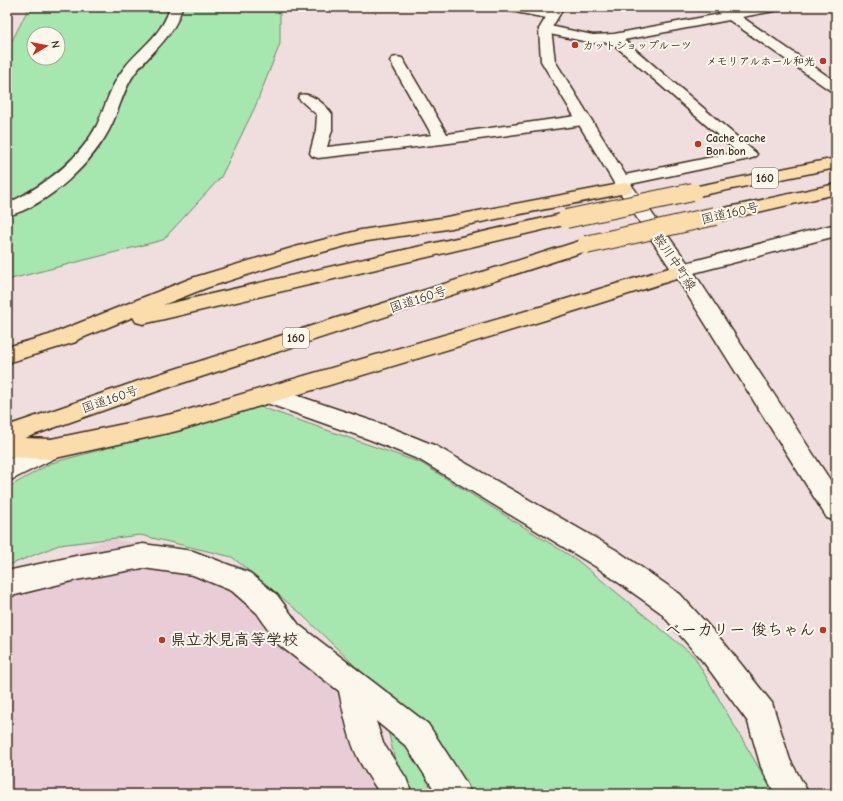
<svg xmlns="http://www.w3.org/2000/svg" width="843" height="801" font-family="'Comic Neue','Klee One',sans-serif">
  <rect width="100%" height="100%" fill="#f0dedf"/>
  <filter id="ink" filterUnits="userSpaceOnUse"><feTurbulence type="fractalNoise" baseFrequency=".025" numOctaves="2"/><feDisplacementMap in="SourceGraphic" scale="8" xChannelSelector="R" yChannelSelector="G"/><feConvolveMatrix kernelMatrix="1 2 1 2 8 2 1 2 1" color-interpolation-filters="sRGB"/></filter>
  <g filter="url(#ink)">
    <path fill="#e8cdd6" d="M110 538 247 567 374 700 389 794H7V579Z"/>
    <g fill="#a6e6af" stroke="#708866" fill-rule="evenodd">
      <path d="M29 7H277L280 10V44L255 107 221 177 163 240 7 280V51ZM34 34H58V58H34Z"/>
      <path d="M261 407 421 463 577 560 694 656 774 794H403L378 688 298 611 232 557 140 535 59 545 7 566V488L51 463Z"/>
    </g>
    <g fill="none" stroke-linecap="round" stroke-linejoin="round">
      <g stroke="#3b2a1e" stroke-width="3">
        <g id="street">
          <path d="M504 7H529L556 12 558 15 552 19 510 11Z"/>
          <path d="M724 7 733 12 757 7H782L780 10 742 17 836 82V92L831 91 729 20 624 40 757 154 755 157 749 159 621 186 615 185 613 181 615 177 737 152 611 42 593 43 540 32 539 29 545 25 593 35 614 34 720 14 718 11Z"/>
          <path d="M397 57 402 58 404 61 447 134 583 115 588 117 591 120 588 123 583 125 442 144 318 158 312 156 310 153 316 130 317 115 298 98 300 95C311 92 326 105 332 114V130L327 147 432 135 390 61 392 58Z"/>
          <path d="M836 224V236L682 276 675 275 673 270 675 265 682 264Z"/>
          <path d="M269 386 387 426 436 446 616 550 680 594 725 644 772 703 790 760 809 794H775L761 767 748 722 705 664 660 612 598 568 420 460 371 440 261 401 258 395 261 389Z"/>
          <path d="M51 439 59 442 63 449 59 456 7 482V460Z"/>
          <path d="M143 544 193 551 250 573 277 595 299 625 428 724 466 783 471 794H437L406 746 376 721 383 743 406 778 412 794H380C374 784 366 773 360 762 349 741 344 715 339 691L279 645 257 613 232 591 193 575 143 568 76 580 7 597V571L76 556Z"/>
        </g>
      </g>
      <g stroke="#3b2a1e" stroke-width="3">
        <g id="secondary">
          <path d="M170 7H182C175 36 152 51 135 73 124 88 120 107 112 124 95 161 48 206 7 216V204C43 186 78 162 97 125 106 105 111 84 125 67 141 47 163 34 170 7Z"/>
          <path d="M552 7H564L551 29 555 61 633 187 689 265 836 489V521L827 518 675 275 617 188 541 61 539 29Z"/>
        </g>
      </g>
      <g stroke="#3b2a1e" stroke-width="3">
        <g id="highway">
          <path d="M836 158V168L693 197 687 196 685 192 687 188 693 187Z"/>
          <path d="M625 183 631 184 633 188 631 192 441 230 361 242 300 258 206 288 163 305 566 213 572 215 575 219 572 223 143 324 136 322 133 317 77 340 76 342 7 363V347L49 335 192 278 295 247 361 230 441 218Z"/>
          <path d="M836 184V194L715 222 709 220 706 216 709 212 715 210Z"/>
          <path d="M586 239 592 241 595 245 592 249 158 391 25 438 51 439 177 413 550 304 682 264 689 265 691 270 689 275 562 315 177 431 51 459 7 457V426L150 377Z"/>
        </g>
      </g>
      <use href="#street" fill="#fbf7ec" fill-rule="evenodd"/>
      <use href="#secondary" fill="#fbf7ec" fill-rule="evenodd"/>
      <use href="#highway" fill="#faddab" fill-rule="evenodd"/>
      <g stroke="#3b2a1e" stroke-width="20" stroke-linecap="butt">
        <g id="highway-bridge">
          <path d="M566 219 693 192"/>
          <path d="M586 245 715 216"/>
        </g>
      </g>
      <use href="#highway-bridge" stroke="#faddab" stroke-width="18"/>
    </g>
  </g>
  <g fill="#c8321e" stroke="#fbf7ec" stroke-width="1.5">
    <circle cx="575" cy="45" r="4"/>
    <circle cx="823" cy="61" r="4"/>
    <circle cx="698" cy="144" r="4"/>
    <circle cx="823" cy="630" r="4"/>
    <circle cx="162" cy="640" r="4"/>
  </g>
  <g text-anchor="middle" dominant-baseline="central" stroke-width="4" stroke-linejoin="round" paint-order="stroke">
    <g font-size="11" font-weight="bold" fill="#3b2a1e" stroke="#fbf7ec" text-anchor="start">
      <text x="583" y="45">カットショップルーツ</text>
      <text x="815" y="61" text-anchor="end">メモリアルホール和光</text>
      <text x="706" y="138">Cache cache<tspan x="706" dy="13">Bon bon</tspan></text>
    </g>
    <g fill="#fbf7ec" stroke="#75685c" stroke-width="1">
      <rect x="752" y="168" width="26" height="20" rx="3"/>
      <rect x="283" y="328" width="26" height="20" rx="3"/>
    </g>
    <g font-size="12" font-weight="bold" fill="#3b2a1e">
      <text x="765" y="178">160</text>
      <text x="296" y="338">160</text>
    </g>
    <g font-size="13" fill="#3b2a1e" stroke="#fbf7ec">
      <text transform="translate(730 213) rotate(-13)">国道160号</text>
      <text transform="translate(675 262) rotate(56)">鞍川中町線</text>
      <text transform="translate(418 299) rotate(-18)">国道160号</text>
      <text transform="translate(110 399) rotate(-19)">国道160号</text>
    </g>
    <g font-size="16" font-weight="bold" fill="#3b2a1e" stroke="#fbf7ec" text-anchor="end">
      <text x="815" y="630">ベーカリー 俊ちゃん</text>
      <text x="170" y="640" text-anchor="start">県立氷見高等学校</text>
    </g>
  </g>
  <rect width="843" height="801" fill="none" stroke="#fbf7ec" stroke-width="24"/>
  <rect x="12" y="12" width="819" height="777" fill="none" stroke="#3b2a1e" stroke-width="1.5" filter="url(#ink)"/>
  <g transform="translate(46 46) rotate(80)"><circle r="19" fill="#fbf7ec" stroke="#aea59a"/>
  <path d="M0-3L7 15L0 10L-7 15Z" fill="#c8321e"/>
  <text y="-6" font-size="11" font-weight="bold" text-anchor="middle" fill="#3b2a1e">N</text>
  </g>
</svg>
